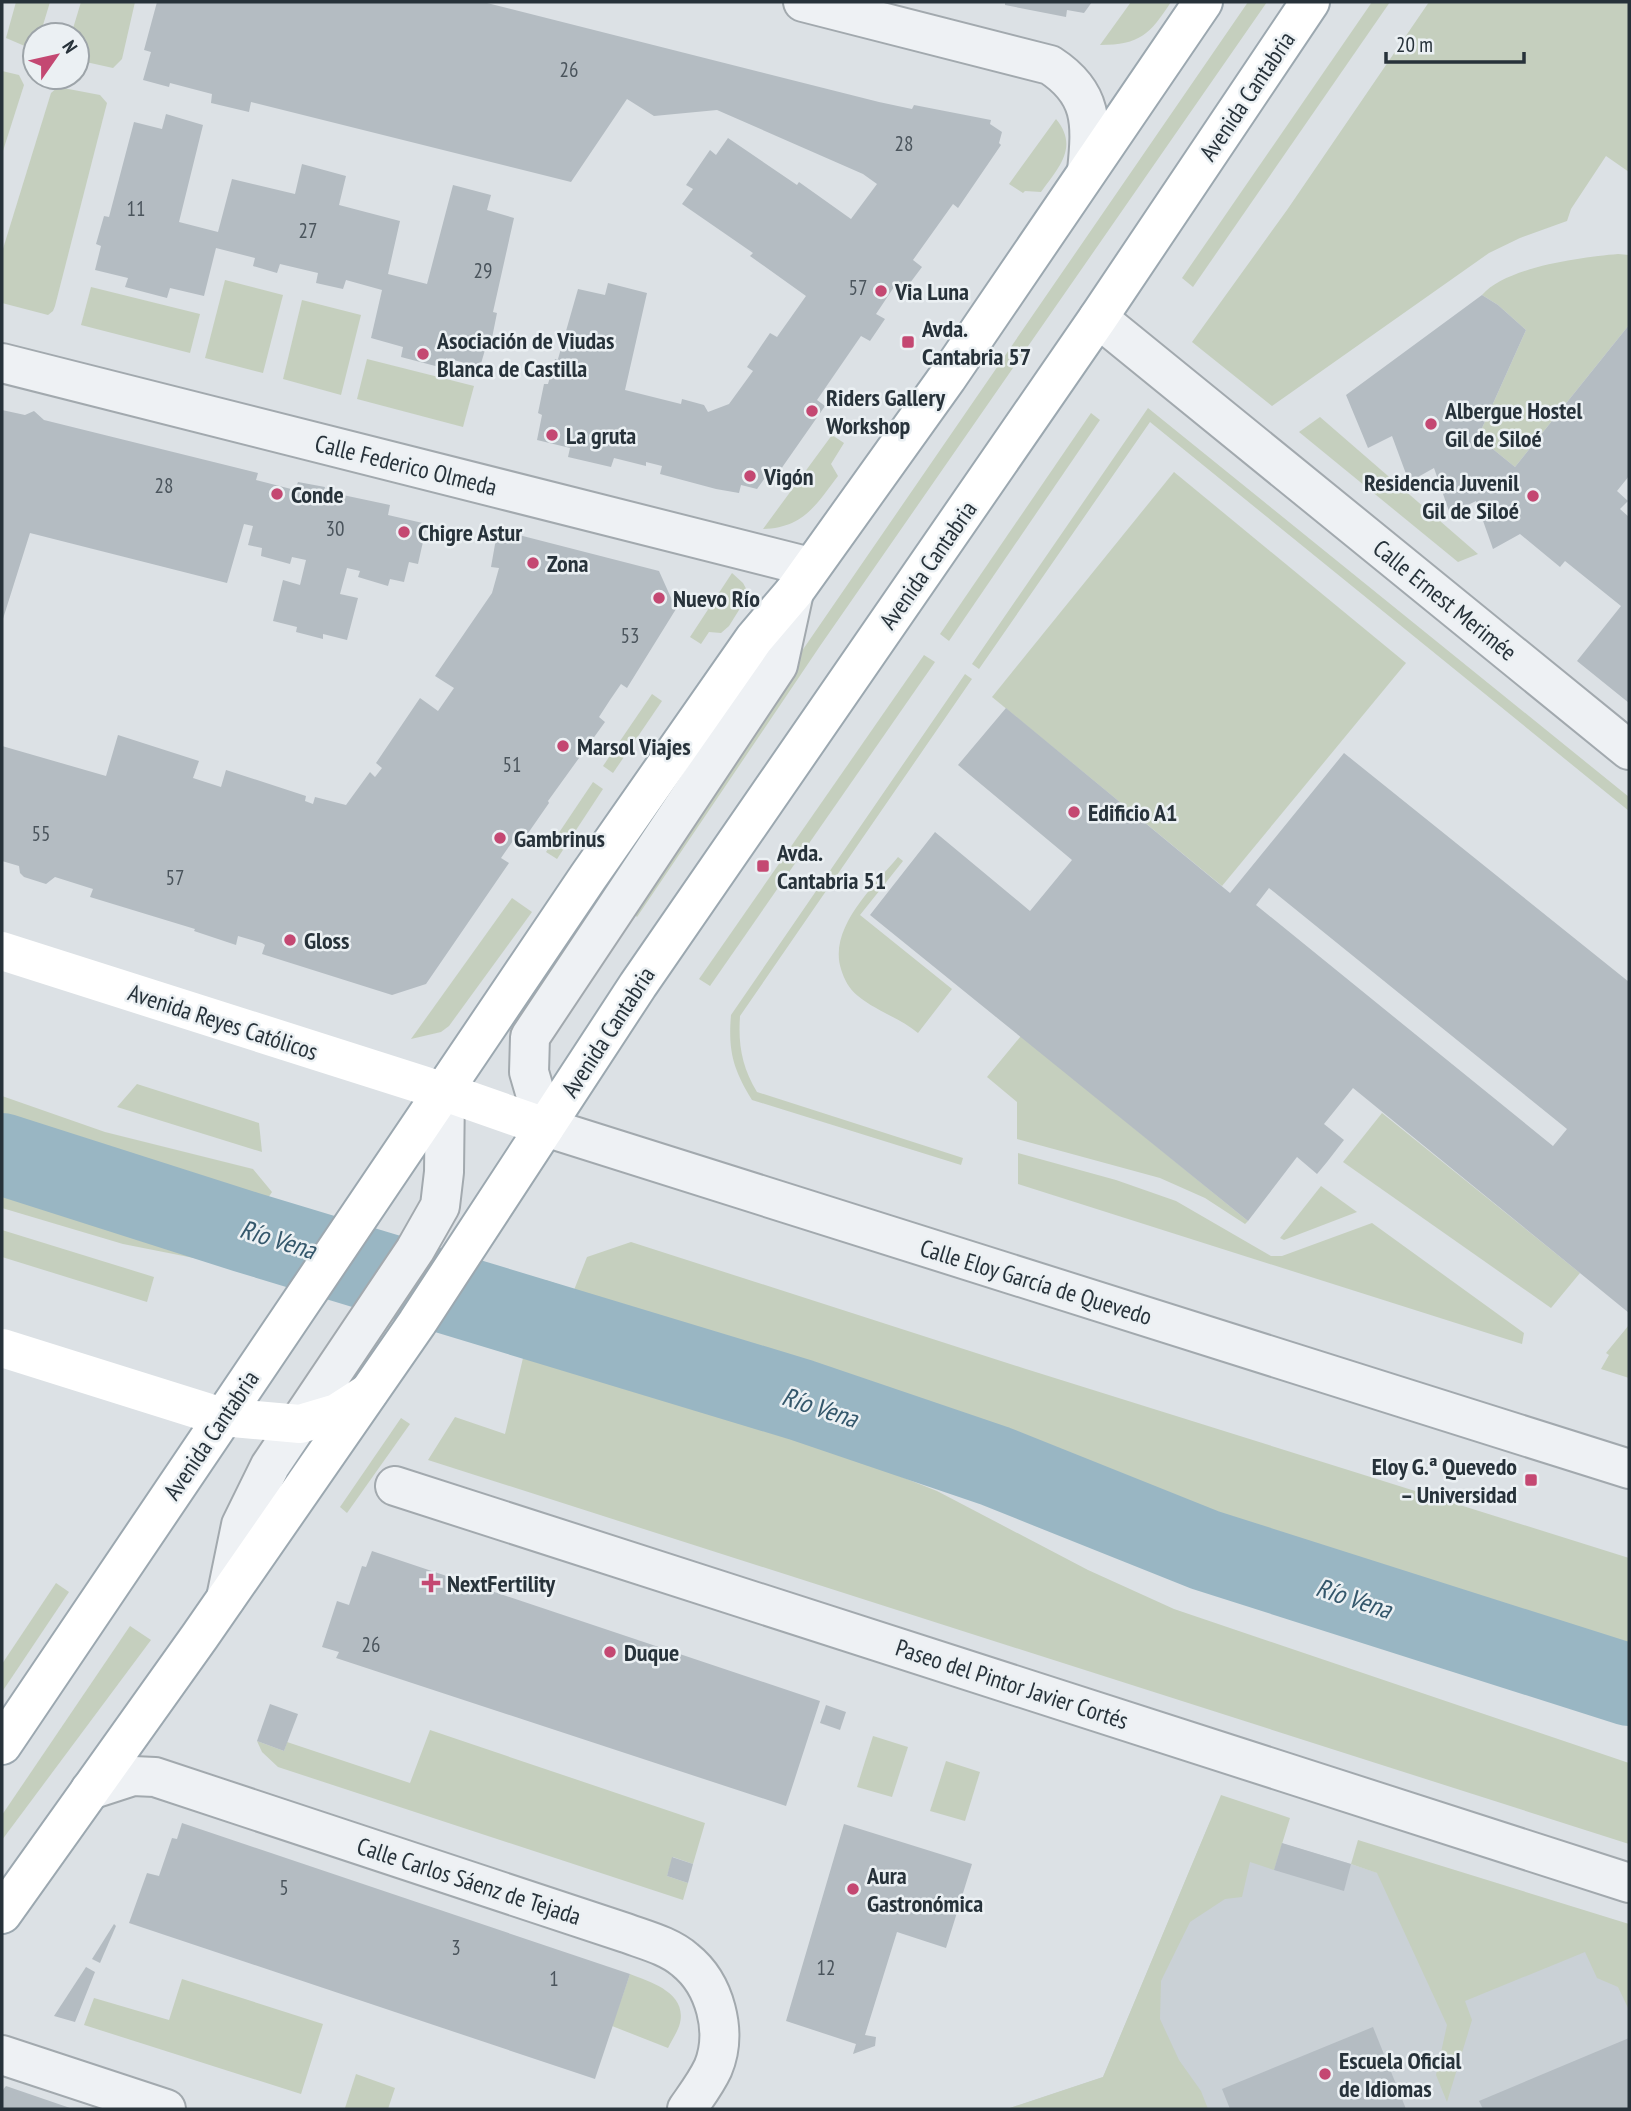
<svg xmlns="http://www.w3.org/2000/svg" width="1631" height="2111" font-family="'PT Sans Narrow',sans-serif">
  <rect width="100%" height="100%" fill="#dce1e5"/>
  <path fill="#cad1d6" d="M1210 1822 1351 1864 1629 1957V2109H1007L1103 2077Z"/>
  <g fill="#c5cfbe">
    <path d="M16 2H50L40 35H35V47H27L6 38Z"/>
    <path d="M81 2H135L122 59 113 68 77 60V35H71Z"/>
    <path d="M1131 2H1171C1150 34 1140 45 1100 45Z"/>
    <path d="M1248 2H1267L820 646 637 917 626 907Z"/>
    <path d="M1372 2H1390L1193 287 1182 278Z"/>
    <path d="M1429 2H1629V172L1606 156 1571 209 1567 221 1520 238 1489 253 1272 406 1192 342 1287 210Z"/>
    <path d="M2 71 19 75 24 85 2 154Z"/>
    <path d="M58 87 100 95 107 103 55 306 53 311 48 315 2 303V252L51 93Z"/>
    <path d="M1056 119C1079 147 1059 167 1041 192L1025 191 1023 193 1009 184Z"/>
    <path d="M1618 254 1629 255V325L1515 467 1478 437 1526 330 1498 305 1482 295C1506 267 1582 257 1618 254Z"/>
    <path d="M225 280 283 295 263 373 205 358Z"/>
    <path d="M91 287 200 314 190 353 81 325Z"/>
    <path d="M302 300 361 315 341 395 283 379Z"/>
    <path d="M367 359 474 386 463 427 357 399Z"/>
    <path d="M1148 408 1629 797V811L1150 422 979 669 972 664Z"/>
    <path d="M1091 413 1100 420 949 641 940 634Z"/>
    <path d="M1320 417 1478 554 1458 562 1299 432Z"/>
    <path d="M832 435 844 443 831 464 838 476C816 505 803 528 763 529Z"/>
    <path d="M1174 472 1406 663 1222 886 992 697Z"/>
    <path d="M732 573 743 583 749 594 729 626 721 633 709 632 701 644 690 637Z"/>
    <path d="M924 655 935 662 710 986 699 979Z"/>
    <path d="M965 674 972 679 740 1016C738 1045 742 1067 757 1092L963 1158 961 1165 752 1100C733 1069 728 1051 731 1015Z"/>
    <path d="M652 694 662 701 613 773 603 766Z"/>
    <path d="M593 782 603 789 557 859 546 852Z"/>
    <path d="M898 857 903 861 860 915 952 989 918 1033C900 1018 876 1011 858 996 849 989 844 979 841 969 828 928 874 886 898 857Z"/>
    <path d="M512 898 532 912 449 1026 441 1032 411 1039Z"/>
    <path d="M1021 1036 1248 1221 1245 1224 1205 1198 1160 1178 1017 1139V1102L987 1077Z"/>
    <path d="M137 1084 259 1123 262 1152 117 1107Z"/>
    <path d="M2 1096 105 1132 253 1169 272 1192 224 1264 123 1244 2 1208Z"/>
    <path d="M1382 1113 1580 1273 1551 1308 1343 1162Z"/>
    <path d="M1018 1153 1116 1180 1176 1201 1271 1256H1282L1372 1223 1524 1333 1522 1344 1018 1184Z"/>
    <path d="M1321 1186 1357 1212 1284 1240 1280 1238Z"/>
    <path d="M2 1230 154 1277 147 1302 2 1257Z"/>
    <path d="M631 1242 1026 1369 1629 1558V1647L834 1396 533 1298 546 1280 574 1290 587 1257Z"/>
    <path d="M1629 1325V1378L1601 1369 1609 1355 1606 1353Z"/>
    <path d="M523 1358 854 1458 937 1491 1088 1570 1174 1609 1629 1763V1844L428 1460 455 1417 505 1434Z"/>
    <path d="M401 1418 410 1424 347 1513 340 1507Z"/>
    <path d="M56 1583 69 1592 2 1692V1664Z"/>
    <path d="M130 1626 151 1640 2 1840V1815Z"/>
    <path d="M430 1730 705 1823 693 1864 673 1857 667 1876 688 1883 683 1900 278 1767 262 1752 257 1741 284 1751 287 1742 410 1783Z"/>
    <path d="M873 1736 908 1747 892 1797 857 1787Z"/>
    <path d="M946 1761 980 1772 965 1821 930 1811Z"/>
    <path d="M1221 1795 1290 1818 1274 1870 1250 1862 1242 1897 1225 1899 1190 1922 1161 1981 1160 2019 1179 2060 1201 2091 1208 2109H1007L1103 2077Z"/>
    <path d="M1358 1840 1629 1924V2010L1618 1987 1597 1978 1585 1952 1465 2001 1472 2020 1447 2102 1436 2075 1447 2025 1377 1873 1351 1864Z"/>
    <path d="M630 1974C651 1982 687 1993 680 2023 678 2031 672 2040 668 2048L612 2026Z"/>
    <path d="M182 1979 323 2024 301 2094 84 2025 94 1998 169 2020Z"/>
    <path d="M356 2074 395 2088 388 2109 345 2108Z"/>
  </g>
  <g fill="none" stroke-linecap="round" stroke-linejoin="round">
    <path stroke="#99b6c3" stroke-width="82" d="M2 1154 246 1232 801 1400 995 1466 1205 1550 1629 1685"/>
  </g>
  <g fill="#b4bcc2" fill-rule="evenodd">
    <path d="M157 2H483L879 102 912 109 914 105 991 120 990 124 1002 132 999 143 1001 145 958 208 953 204 913 260 922 267 907 287 898 281 876 314 885 319 870 341 861 336 817 400 825 406 774 479 767 475 757 489 741 485 739 493 716 489 660 474 662 466 646 462V466L614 458 611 467 568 457 570 448 537 440 542 415 538 413 544 384H548L555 359H558L578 289 605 295 608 283 647 293 625 390 681 404 682 399 704 405 708 412 729 404 753 371 747 367 770 333 777 337 806 296 750 256 753 253 682 204 693 189 686 185 710 150 716 155 728 138 797 185 799 182 851 219 877 184 863 174 717 110 654 116 627 99 571 182 251 102 249 112 211 103 212 94 170 83 169 87 143 80 151 52 144 50Z"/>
    <path d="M1005 2H1092L1084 13 1067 10 1066 17 1005 5Z"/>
    <path d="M166 114 203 125 179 222 218 232 232 179 295 194 302 164 346 176 339 205 400 221 388 274 427 284 453 185 491 195 487 210 514 218 493 312 497 313 491 343H487L480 367 446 358 443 368 401 357 403 347 371 338 382 290 346 280 343 289 316 283 318 273 280 264 277 273 253 266 255 258 216 248 204 296 170 288 167 298 125 287 128 278 95 270 101 246 96 244 104 216 109 217 134 122 162 129Z"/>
    <path d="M1482 295 1498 305 1526 330 1478 437 1515 467 1629 325V476L1617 491 1628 501 1620 509 1629 517V703L1577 661 1621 606 1565 561 1560 567 1520 534 1493 549 1476 501 1450 514 1434 468 1409 482 1392 436 1368 448 1346 395Z"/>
    <path d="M2 410 25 415 34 411 44 420 258 473 256 480 295 490 298 482 325 487 324 491 390 505 388 515 427 524 418 564 409 562 404 582 390 579 388 586 358 577 360 571 347 568 340 594 358 598 347 640 323 634V639L296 632 297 627 273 621 283 580 300 585 306 560 292 557 290 564 261 556 262 548 248 545 253 526 244 524 227 583 30 533 2 622Z"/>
    <path d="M497 533 515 537V534L659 571 676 609 627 688 621 684 610 700 599 717 605 722 548 801 549 803 524 839 517 835 501 858 509 863 426 984 392 995 262 954 265 945 262 943 238 936 236 945 194 931 195 929 90 897 93 889 55 877 46 884 24 877 20 873 19 866 2 861V746L106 776 118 735 199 761 193 778 221 787 226 770 306 796 305 801 313 804 315 797 346 805 370 772 375 777 382 768 376 763 420 698 438 711 454 688 435 676 492 593 499 568 491 567Z"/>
    <path d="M1006 708 1230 893 1344 753 1629 982V1313L1353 1088 1324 1124 1344 1140 1327 1162 1317 1174 1297 1157 1248 1221 870 915 935 832 1030 911 1072 860 958 765ZM1269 888 1567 1129 1553 1146 1256 905Z"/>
    <path d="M372 1551 820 1701 786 1806 336 1658 339 1652 322 1647 337 1601 349 1605 362 1566 366 1567Z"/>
    <path d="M270 1704 298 1714 284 1751 257 1741Z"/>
    <path d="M826 1705 846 1712 840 1730 820 1723Z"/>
    <path d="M182 1823 630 1974 595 2079 129 1923 147 1873 159 1876 172 1838 177 1839Z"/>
    <path d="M844 1824 972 1864 946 1948 897 1932 865 2035 876 2037 875 2046 853 2054 856 2044 786 2021Z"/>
    <path d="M1282 1843 1351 1864 1344 1891 1274 1870Z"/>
    <path d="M672 1857 693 1864 688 1883 667 1876Z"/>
    <path d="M114 1924 116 1926 100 1963 92 1959Z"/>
    <path d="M86 1967 95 1972 75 2022 54 2016Z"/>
    <path d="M1373 2027 1406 2109H1230L1222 2089Z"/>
    <path d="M1629 2038V2109H1483L1479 2101Z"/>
    <path d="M6 2086 73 2109H2V2091Z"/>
  </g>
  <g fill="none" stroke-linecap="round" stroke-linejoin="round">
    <g stroke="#a2a9ae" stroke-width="42">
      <g id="street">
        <path d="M803 2 1050 65C1093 93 1092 123 1087 171"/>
        <path d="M1098 318 1629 750"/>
        <path d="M2 363 810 567"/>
        <path d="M794 592 778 665 530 1037 529 1072 545 1127 1629 1469"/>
        <path d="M395 1486 1629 1883"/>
        <path d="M226 1598 241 1525 270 1466 415 1250 440 1206 444 1172 445 1092"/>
        <path d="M90 1790 133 1776 155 1777 626 1933C645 1940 669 1946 685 1960 715 1984 728 2032 713 2068 706 2083 696 2096 687 2109"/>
        <path d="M2 2055 166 2109"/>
      </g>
    </g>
    <g stroke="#9ca8b0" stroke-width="42">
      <g id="primary">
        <path d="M2 1745 588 877 754 639 794 592 947 378 1203 2"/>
        <path d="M2 1914 200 1636 417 1323 638 985 1098 318 1310 2"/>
      </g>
    </g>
    <use href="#street" stroke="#eef1f4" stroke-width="38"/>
    <g stroke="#fff" stroke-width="38">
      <path d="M2 951 445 1092 545 1127"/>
      <path d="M2 1348 222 1417 300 1424 337 1413 368 1393"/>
    </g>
    <use href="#primary" stroke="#fff" stroke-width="38"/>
  </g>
  <g fill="#c44872" stroke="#ebf0f3" stroke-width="2.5">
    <circle cx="881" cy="291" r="7"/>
    <rect x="901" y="335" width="14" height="14" rx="3.5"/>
    <circle cx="423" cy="354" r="7"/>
    <circle cx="812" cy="411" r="7"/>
    <circle cx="1431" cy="424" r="7"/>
    <circle cx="552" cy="435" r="7"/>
    <circle cx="750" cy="476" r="7"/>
    <circle cx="277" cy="494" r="7"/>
    <circle cx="1533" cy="496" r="7"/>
    <circle cx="404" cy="532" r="7"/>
    <circle cx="533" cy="563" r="7"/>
    <circle cx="659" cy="598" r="7"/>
    <circle cx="563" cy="746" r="7"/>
    <circle cx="1074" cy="812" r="7"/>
    <circle cx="500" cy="838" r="7"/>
    <rect x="756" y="859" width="14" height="14" rx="3.5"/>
    <circle cx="290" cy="940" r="7"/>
    <rect x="1524" y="1473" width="14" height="14" rx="3.5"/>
    <path d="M427.5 1572.5h7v7h7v7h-7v7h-7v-7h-7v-7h7z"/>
    <circle cx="610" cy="1652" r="7"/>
    <circle cx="853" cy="1889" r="7"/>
    <circle cx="1325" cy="2074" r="7"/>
  </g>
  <g text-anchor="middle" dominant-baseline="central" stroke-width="5" stroke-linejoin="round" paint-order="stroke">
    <g font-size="21" fill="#4a545c">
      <text x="569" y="69">26</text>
      <text x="904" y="143">28</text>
      <text x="136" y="208">11</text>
      <text x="308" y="230">27</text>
      <text x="483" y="270">29</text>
      <text x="858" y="287">57</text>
      <text x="164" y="485">28</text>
      <text x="335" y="528">30</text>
      <text x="630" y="635">53</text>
      <text x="512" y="764">51</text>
      <text x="41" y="833">55</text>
      <text x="175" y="877">57</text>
      <text x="371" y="1644">26</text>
      <text x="284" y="1887">5</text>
      <text x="456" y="1947">3</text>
      <text x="826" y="1967">12</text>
      <text x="554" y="1978">1</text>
    </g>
    <g font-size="24" fill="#27323a" stroke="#ebf0f3">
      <text transform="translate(1247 96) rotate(-56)">Avenida Cantabria</text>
      <text transform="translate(406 465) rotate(14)">Calle Federico Olmeda</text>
      <text transform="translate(928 565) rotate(-55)">Avenida Cantabria</text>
      <text transform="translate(1445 600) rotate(39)">Calle Ernest Merimée</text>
      <text transform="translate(223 1022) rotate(18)">Avenida Reyes Católicos</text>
      <text transform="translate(608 1032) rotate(-57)">Avenida Cantabria</text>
      <text transform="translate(1036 1282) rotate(17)">Calle Eloy García de Quevedo</text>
      <text transform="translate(211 1435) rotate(-56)">Avenida Cantabria</text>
      <text transform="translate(1012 1684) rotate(18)">Paseo del Pintor Javier Cortés</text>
      <text transform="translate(469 1881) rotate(18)">Calle Carlos Sáenz de Tejada</text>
    </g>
    <g font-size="24" font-weight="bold" fill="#27323a" stroke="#ebf0f3" text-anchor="start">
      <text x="895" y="291">Via Luna</text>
      <text x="922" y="328">Avda.<tspan x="922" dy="28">Cantabria 57</tspan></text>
      <text x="437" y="340">Asociación de Viudas<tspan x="437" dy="28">Blanca de Castilla</tspan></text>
      <text x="826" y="397">Riders Gallery<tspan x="826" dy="28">Workshop</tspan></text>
      <text x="1445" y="410">Albergue Hostel<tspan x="1445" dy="28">Gil de Siloé</tspan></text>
      <text x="566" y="435">La gruta</text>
      <text x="764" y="476">Vigón</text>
      <text x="1519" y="482" text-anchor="end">Residencia Juvenil<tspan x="1519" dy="28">Gil de Siloé</tspan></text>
      <text x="291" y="494">Conde</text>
      <text x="418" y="532">Chigre Astur</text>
      <text x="547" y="563">Zona</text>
      <text x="673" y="598">Nuevo Río</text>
      <text x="577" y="746">Marsol Viajes</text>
      <text x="1088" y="812">Edificio A1</text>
      <text x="514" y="838">Gambrinus</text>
      <text x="777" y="852">Avda.<tspan x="777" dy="28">Cantabria 51</tspan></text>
      <text x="304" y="940">Gloss</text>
      <text x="1517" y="1466" text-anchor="end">Eloy G.ª Quevedo<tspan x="1517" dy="28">– Universidad</tspan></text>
      <text x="447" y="1583">NextFertility</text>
      <text x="624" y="1652">Duque</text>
      <text x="867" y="1875">Aura<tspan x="867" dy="28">Gastronómica</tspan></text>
      <text x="1339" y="2060">Escuela Oficial<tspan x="1339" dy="28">de Idiomas</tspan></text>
    </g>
    <g font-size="26" font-style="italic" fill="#34576b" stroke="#ebf0f3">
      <text transform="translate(278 1239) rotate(17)">Río Vena</text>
      <text transform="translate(820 1407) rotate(18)">Río Vena</text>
      <text transform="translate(1354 1598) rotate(18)">Río Vena</text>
    </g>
  </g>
  <rect width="1631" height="2111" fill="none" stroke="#27323a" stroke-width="7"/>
  <g transform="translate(56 56) rotate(56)"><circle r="33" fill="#ebf0f3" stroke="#9da4a9" stroke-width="2"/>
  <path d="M0-5L12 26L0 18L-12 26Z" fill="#c44872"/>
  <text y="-10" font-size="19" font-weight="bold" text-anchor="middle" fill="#27323a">N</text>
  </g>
  <path d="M1386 52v10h138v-10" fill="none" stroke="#27323a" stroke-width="3.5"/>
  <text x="1396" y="52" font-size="21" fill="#27323a" stroke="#ebf0f3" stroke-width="5" paint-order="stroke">20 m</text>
</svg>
